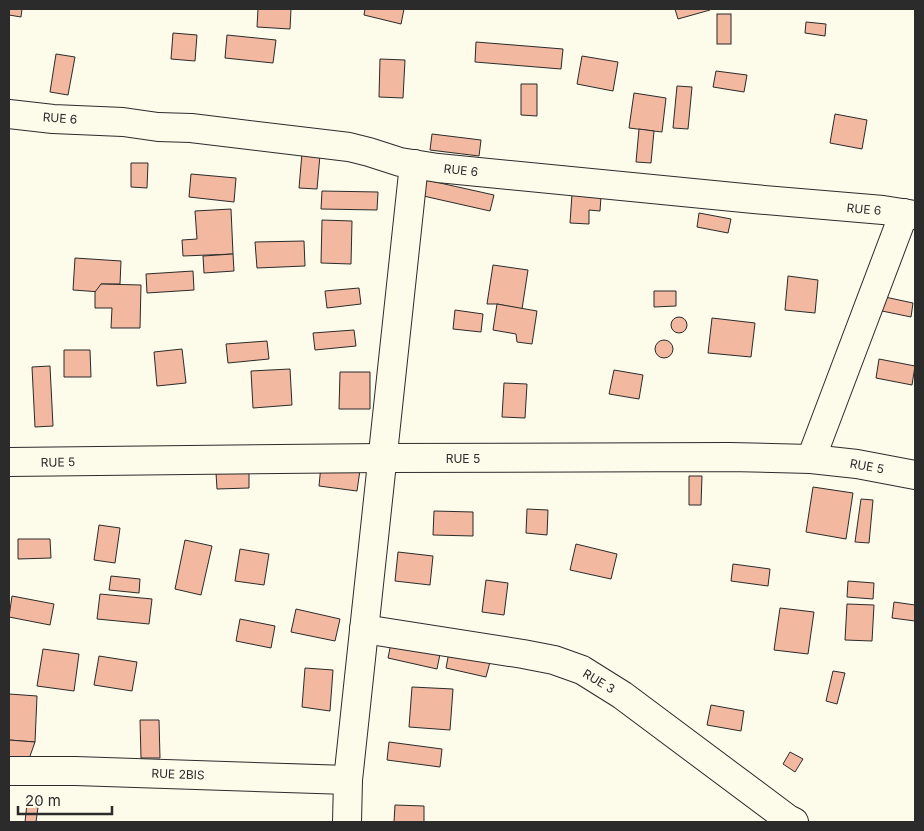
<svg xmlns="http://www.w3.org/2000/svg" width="924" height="831" font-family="Inter,sans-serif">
  <rect width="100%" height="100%" fill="#fdfbea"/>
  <g fill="#f2b8a0" stroke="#2b2b2b">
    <path d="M9 9H22L21 17 9 15Z"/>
    <path d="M258 9H291L290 29 257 27Z"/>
    <path d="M365 9H404L401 24 364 15Z"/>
    <path d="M675 9H710V10L678 19Z"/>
    <rect x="717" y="14" width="14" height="30"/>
    <path d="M806 22 826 24 825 36 805 33Z"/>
    <path d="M173 33 197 35 195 61 171 59Z"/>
    <path d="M227 35 276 40 273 63 225 58Z"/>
    <path d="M476 42 563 49 561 69 475 62Z"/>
    <path d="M56 54 75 57 68 95 50 92Z"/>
    <path d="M582 56 618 62 613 91 577 84Z"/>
    <path d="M380 59 405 60 403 98 379 97Z"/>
    <path d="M716 71 747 75 744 92 713 87Z"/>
    <path d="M521 84H537V116L521 115Z"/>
    <path d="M677 86 692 87 688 129 673 128Z"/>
    <path d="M634 93 666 98 662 132 629 128Z"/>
    <path d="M835 114 867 120 862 149 830 143Z"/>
    <path d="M639 129 654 131 651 163 636 162Z"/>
    <path d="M432 134 481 140 479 156 430 150Z"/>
    <path d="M302 153 320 155 317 189 299 188Z"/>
    <path d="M131 163H148L147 188 131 187Z"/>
    <path d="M191 174 236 178 234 202 189 197Z"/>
    <path d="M422 179 494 195 490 211 419 195Z"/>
    <path d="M322 191 378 192 377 210 321 209Z"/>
    <path d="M572 194 601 196 600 211 589 210V224L570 223Z"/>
    <path d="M231 209 233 254 183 256 182 240 197 239 195 211Z"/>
    <path d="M699 213 731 219 728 233 697 227Z"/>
    <path d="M322 220 352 221 351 264 321 263Z"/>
    <path d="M304 241 305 266 257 268 255 242Z"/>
    <path d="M233 254 234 271 204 273 203 256Z"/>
    <path d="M75 258 121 261 120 284H101V292L73 290Z"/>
    <path d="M493 265 528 270 522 309 497 304H487Z"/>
    <path d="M193 271 194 290 147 293 146 274Z"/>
    <path d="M788 276 818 280 815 313 785 310Z"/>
    <path d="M101 284 141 285 140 328H111L112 308H95V292Z"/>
    <path d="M359 288 361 304 327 308 325 291Z"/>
    <path d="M654 291H676V306L654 307Z"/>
    <path d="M885 297 913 303 911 317 882 311Z"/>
    <path d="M497 304 537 311 532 344 517 342 516 334 493 330Z"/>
    <path d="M455 310 483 314 481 332 453 329Z"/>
    <circle cx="679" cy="325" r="8"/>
    <path d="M712 318 755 323 751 357 708 353Z"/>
    <path d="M354 330 356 346 315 350 313 333Z"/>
    <circle cx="664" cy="349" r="9"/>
    <path d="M267 341 269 359 228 363 226 344Z"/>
    <path d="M182 349 186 383 157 386 154 352Z"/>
    <path d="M64 350H90L91 377H64Z"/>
    <path d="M879 359 915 366 912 385 876 378Z"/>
    <path d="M50 366 53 426 35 427 32 367Z"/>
    <path d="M290 369 292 405 253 408 251 371Z"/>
    <path d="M614 370 643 375 639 399 609 394Z"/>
    <path d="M340 372H370V409H339Z"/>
    <path d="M504 383 527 384 525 418 502 417Z"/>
    <path d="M321 465 360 470 357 491 319 486Z"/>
    <path d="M249 472V488L217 489 216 473Z"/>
    <path d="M689 476H702L701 505H689Z"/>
    <path d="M813 487 853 493 846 539 806 532Z"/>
    <path d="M861 499 873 500 869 543 855 542Z"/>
    <path d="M527 509 548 510 547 535 526 533Z"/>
    <path d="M434 511 473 512V536L433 535Z"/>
    <path d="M99 525 120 528 115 563 94 560Z"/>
    <path d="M18 539H50L51 558 18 559Z"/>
    <path d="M185 540 212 546 201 595 175 589Z"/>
    <path d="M576 544 617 554 611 579 570 570Z"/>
    <path d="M240 549 269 554 264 585 235 581Z"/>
    <path d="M398 552 433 556 430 585 395 581Z"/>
    <path d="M733 564 770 569 768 586 731 581Z"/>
    <path d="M111 576 140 579 139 593 109 590Z"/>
    <path d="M486 580 508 583 504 615 482 612Z"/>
    <path d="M848 581 874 583 873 599 847 597Z"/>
    <path d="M100 594 152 599 149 624 97 619Z"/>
    <path d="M12 596 54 604 50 625 9 617Z"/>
    <path d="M894 602 915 605V621L892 618Z"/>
    <path d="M847 604 874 605 872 641 845 640Z"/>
    <path d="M780 608 814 612 808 654 774 650Z"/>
    <path d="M296 609 340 619 335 641 291 632Z"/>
    <path d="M240 619 275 626 271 648 236 641Z"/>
    <path d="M391 643 440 654 437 669 388 658Z"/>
    <path d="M43 649 79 654 74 691 37 686Z"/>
    <path d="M449 652 490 662 486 677 446 668Z"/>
    <path d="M99 656 137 662 132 691 94 685Z"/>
    <path d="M305 668 333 670 330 711 302 707Z"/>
    <path d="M833 671 845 673 837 704 826 701Z"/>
    <path d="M412 687 453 689 450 730 409 727Z"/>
    <path d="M9 694 37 696 35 742 9 740Z"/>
    <path d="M711 705 744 711 741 731 707 725Z"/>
    <path d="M140 720H159L160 758H141Z"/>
    <path d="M9 740 35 742 29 759 9 758Z"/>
    <path d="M389 742 442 749 440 767 387 760Z"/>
    <path d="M790 752 803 759 795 772 783 764Z"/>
    <path d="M28 794 39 800 36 822H25Z"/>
    <path d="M395 805 424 806V822H394Z"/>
  </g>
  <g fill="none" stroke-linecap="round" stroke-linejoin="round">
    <g stroke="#2b2b2b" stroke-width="30">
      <g id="minor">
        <path d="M9 114 53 119 123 122 158 127 191 128 349 147 369 152 400 162 438 168 754 199 883 210 915 215"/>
        <path d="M811 459 904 213"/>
        <path d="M9 462 382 458 730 457 811 459 857 464 915 475"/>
        <path d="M364 629 523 654 554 660 582 670 622 695 788 819 794 822"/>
        <path d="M9 771H75L348 780"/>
        <path d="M347 822 348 780 414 164"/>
      </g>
    </g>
    <use href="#minor" stroke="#fdfbea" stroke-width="28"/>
  </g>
  <g text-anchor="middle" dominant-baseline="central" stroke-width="4" stroke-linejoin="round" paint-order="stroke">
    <g font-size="12" fill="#2b2b2b" stroke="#fdfbea">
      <text transform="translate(60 118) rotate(4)">RUE 6</text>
      <text transform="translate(461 170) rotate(6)">RUE 6</text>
      <text transform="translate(864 209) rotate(5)">RUE 6</text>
      <text x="463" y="458">RUE 5</text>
      <text transform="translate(58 462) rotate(-1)">RUE 5</text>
      <text transform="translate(867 466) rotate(10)">RUE 5</text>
      <text transform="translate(599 681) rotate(31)">RUE 3</text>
      <text transform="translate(178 774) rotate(2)">RUE 2BIS</text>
    </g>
  </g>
  <rect width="924" height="831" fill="none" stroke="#2b2b2b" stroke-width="20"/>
  <path d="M18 806v8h94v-8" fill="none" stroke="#2b2b2b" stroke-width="2.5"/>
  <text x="25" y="806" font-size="15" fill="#2b2b2b" stroke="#fdfbea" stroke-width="4" paint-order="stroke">20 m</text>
</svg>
